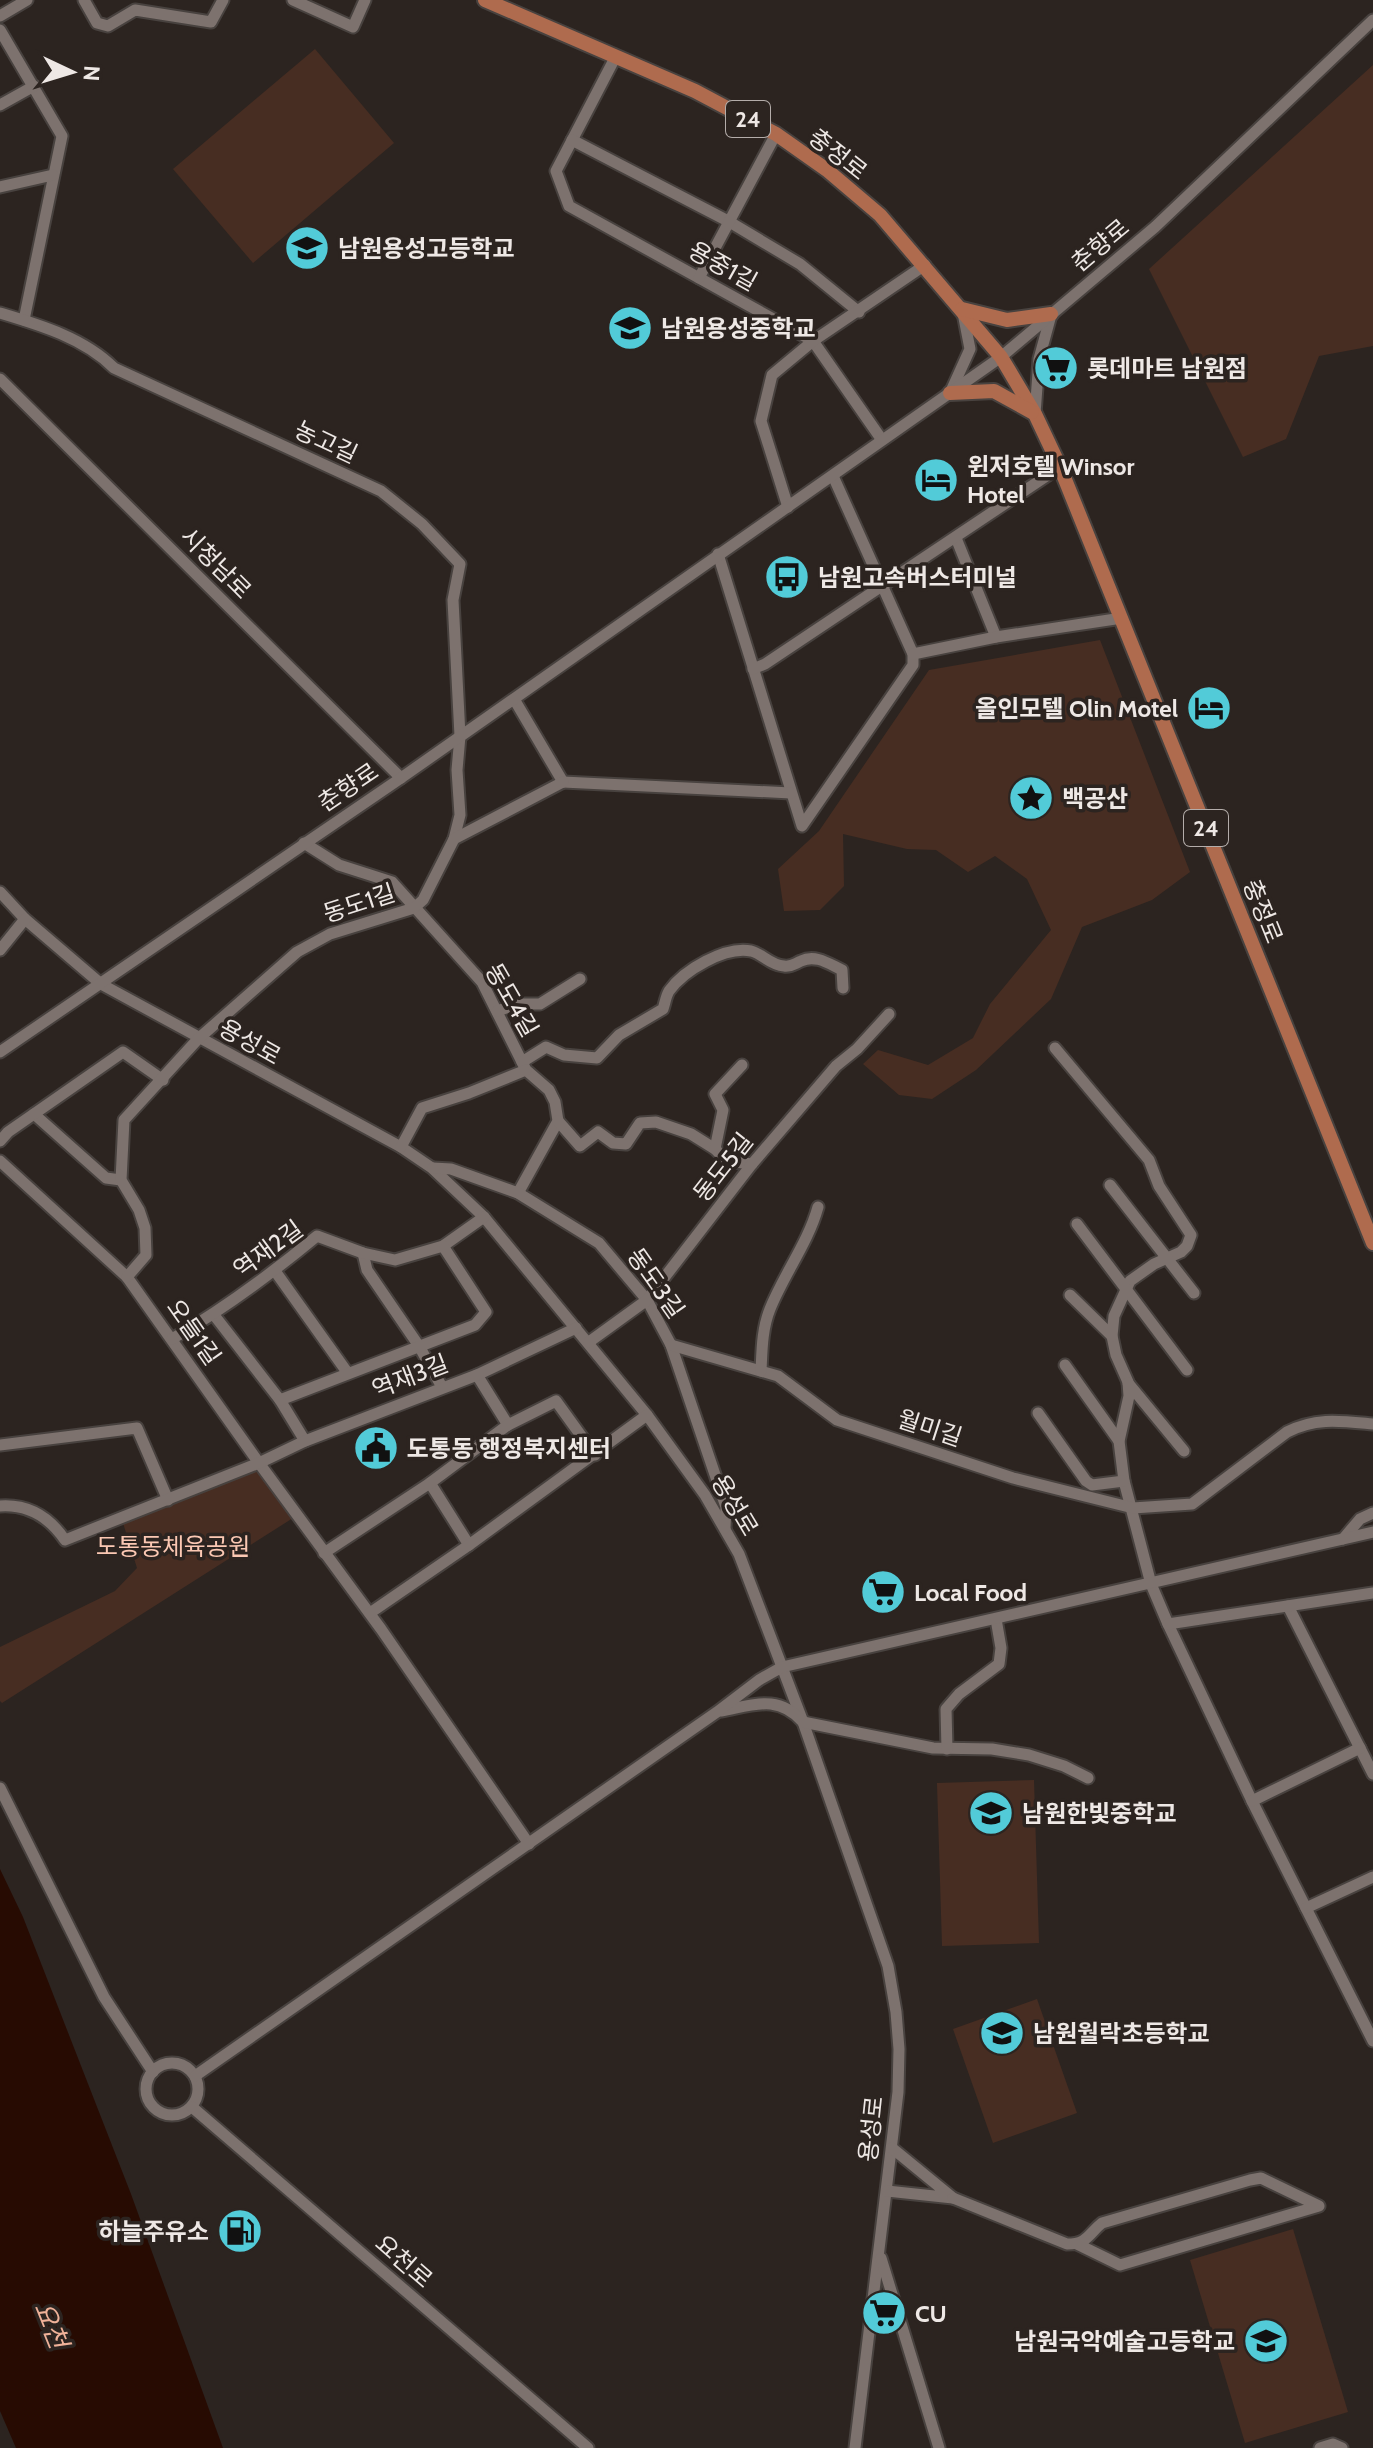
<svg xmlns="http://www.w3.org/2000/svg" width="1373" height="2448" font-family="Cabin,'Noto Sans KR',sans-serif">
  <rect width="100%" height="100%" fill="#2c2420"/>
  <g fill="#472d22">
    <path d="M315 49 394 143 253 263 173 169Z"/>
    <path d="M1373 65V346L1319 356 1286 439 1243 457 1149 269Z"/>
    <path d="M1100 640 1190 872 1152 900 1082 927 1051 999 976 1070 932 1099 899 1095 863 1064 878 1050 928 1065 973 1038 990 1004 1051 930 1027 879 995 856 968 872 936 850 907 849 843 834 844 886 820 910 784 911 778 869 819 831 929 670Z"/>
    <path d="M256 1469 293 1518 2 1703 0 1701V1647L115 1591 137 1568 123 1523Z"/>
    <path d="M1034 1780 1039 1943 942 1946 937 1783Z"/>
    <path d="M1037 1999 1077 2113 993 2143 953 2029Z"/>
    <path d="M1293 2229 1348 2412 1245 2443 1190 2260Z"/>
  </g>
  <path fill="#270b02" d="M0 1869 23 1917 131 2194 223 2448H16L0 2411Z"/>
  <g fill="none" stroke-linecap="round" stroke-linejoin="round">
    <g stroke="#48423f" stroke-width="15">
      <g id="minor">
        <path d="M84 0 97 23 108 26 135 10 211 22 223 0"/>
        <path d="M293 0 353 27 365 0"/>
        <path d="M0 16 27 0"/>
        <path d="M0 30 62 136 24 320"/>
        <path d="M616 56 556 171 569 206 813 341 882 440"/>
        <path d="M0 105 34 86"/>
        <path d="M572 140 728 221 800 264 859 312"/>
        <path d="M0 187 53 175"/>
        <path d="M699 278 776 134"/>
        <path d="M0 313C40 325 84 338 114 368L381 491 422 524 460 564 453 600 460 736 457 770 460 815 454 839"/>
        <path d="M0 379 401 778"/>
        <path d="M951 391 970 349 963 313"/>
        <path d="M1035 414 1039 359 1051 315"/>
        <path d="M788 507 761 421 772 375 813 341 925 265"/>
        <path d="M956 538 996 637"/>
        <path d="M718 554 802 826 913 665V654L833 476"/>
        <path d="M913 654 996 637 1122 618"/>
        <path d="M753 669 765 664 1060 467"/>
        <path d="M514 699 563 782"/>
        <path d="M563 782 791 793"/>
        <path d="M304 843 339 865 392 882 482 982 526 1070 549 1090 555 1102 558 1121 518 1193"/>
        <path d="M0 892 25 919 101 984 401 1147 432 1168 484 1217 647 1415 705 1495 739 1554 803 1722 888 1966 896 2012 899 2049 898 2092 855 2448"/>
        <path d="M0 950 25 919"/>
        <path d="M497 1011 518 1004H540L580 979"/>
        <path d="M1055 1048 1149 1160 1159 1186 1191 1235 1187 1246 1181 1252 1154 1264 1130 1281 1114 1316 1112 1336 1116 1355 1128 1382 1129 1396 1119 1441 1124 1481 1151 1584 1168 1624 1252 1801 1373 2041"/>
        <path d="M0 1052 401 778 1001 357 1155 227 1373 20"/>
        <path d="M522 1062 546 1047 564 1055 597 1058 619 1035 663 1009C665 1003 666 996 669 991 684 970 725 946 751 951 763 954 770 965 784 966 792 967 794 964 801 961 816 954 829 964 842 970L843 988"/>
        <path d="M34 1114 106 1178 121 1180"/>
        <path d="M558 1121 580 1146 598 1132 613 1143 626 1144 640 1123 656 1122 691 1134 715 1149 727 1161 752 1164"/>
        <path d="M0 1141 8 1132 123 1052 163 1080"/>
        <path d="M401 1147 422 1108 469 1093 526 1070"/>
        <path d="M715 1149 723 1110 715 1094 742 1065"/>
        <path d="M0 1161 127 1277 259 1463 381 1629 529 1844"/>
        <path d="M433 1168 451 1169 518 1193 599 1243 647 1300 671 1345 726 1507 725 1528"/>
        <path d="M1110 1185 1194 1293"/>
        <path d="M1077 1224 1187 1370"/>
        <path d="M363 1253 367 1270 419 1346 442 1387"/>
        <path d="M275 1271 347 1372"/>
        <path d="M127 1277 146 1255 145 1228 139 1210 121 1180 124 1120 198 1039 297 952 330 934 414 908 423 900 454 839 563 782"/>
        <path d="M1070 1295 1112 1336"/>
        <path d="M214 1315 280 1400 305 1441"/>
        <path d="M172 1339C224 1309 271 1274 317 1236L363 1253 395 1260 443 1246 484 1217"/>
        <path d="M589 1342 647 1300 752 1164 836 1066 857 1049 889 1014"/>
        <path d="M671 1345 778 1376 837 1420 1013 1478 1133 1508 1192 1504 1287 1432C1316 1417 1341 1421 1373 1424"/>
        <path d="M1065 1365 1119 1441"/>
        <path d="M761 1371C762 1350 762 1329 770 1309 784 1274 808 1243 818 1207"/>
        <path d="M477 1375 508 1425"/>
        <path d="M1128 1383 1184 1451"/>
        <path d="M280 1400 475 1325 486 1312 443 1246"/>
        <path d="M1038 1413 1086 1481 1092 1485 1124 1481"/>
        <path d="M0 1445 137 1428 168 1500"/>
        <path d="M430 1483 469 1545"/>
        <path d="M0 1506C29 1504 50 1518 65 1540L259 1463 305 1441 477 1375 576 1328"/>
        <path d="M1343 1539 1360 1519 1373 1513"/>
        <path d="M324 1553 430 1483 508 1425 556 1401 595 1455"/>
        <path d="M1288 1606 1373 1774"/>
        <path d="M370 1613 469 1545 647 1415"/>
        <path d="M1168 1624 1373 1593"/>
        <path d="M721 1711C754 1705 778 1694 803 1722L933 1748 992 1749 1029 1755 1064 1766 1088 1778"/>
        <path d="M947 1749 946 1709 959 1694 999 1664 1001 1648 996 1619"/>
        <path d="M0 1788 104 1997 153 2072"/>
        <path d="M1252 1801 1360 1748"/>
        <path d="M1306 1908 1373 1877"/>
        <circle cx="172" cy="2089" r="26"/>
        <path d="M195 2076 717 1712 759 1680 782 1667 1373 1532"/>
        <path d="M192 2107 588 2448"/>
        <path d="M887 2191 953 2198 892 2148"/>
        <path d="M953 2198 1067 2244C1088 2244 1088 2234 1102 2223L1250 2180 1261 2178 1319 2206 1120 2265 1077 2244"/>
        <path d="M881 2258 939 2448"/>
        <path d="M1320 2448 1333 2444 1342 2448"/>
      </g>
    </g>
    <g stroke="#48423f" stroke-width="18">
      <g id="major">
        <path d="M485 0 695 91 776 134 827 170 880 215 1001 357 1035 414 1060 467 1373 1243"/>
        <path d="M962 309 1007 320 1051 314"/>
        <path d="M950 393 994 391 1032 412"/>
      </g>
    </g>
    <use href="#minor" stroke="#7d726e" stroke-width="11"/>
    <use href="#major" stroke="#af6b4e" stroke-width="14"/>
  </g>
  <defs>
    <g id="school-disc" transform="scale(2.3)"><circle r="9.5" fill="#52cbd8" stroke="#2c2420"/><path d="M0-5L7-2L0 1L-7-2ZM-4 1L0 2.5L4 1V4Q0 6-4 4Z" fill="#111"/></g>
    <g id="supermarket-disc" transform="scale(2.3)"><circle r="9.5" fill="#52cbd8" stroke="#2c2420"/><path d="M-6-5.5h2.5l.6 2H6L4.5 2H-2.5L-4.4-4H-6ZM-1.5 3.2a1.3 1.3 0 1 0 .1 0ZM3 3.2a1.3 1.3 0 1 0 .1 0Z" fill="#111"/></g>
    <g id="hotel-disc" transform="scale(2.3)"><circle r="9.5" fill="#52cbd8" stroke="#2c2420"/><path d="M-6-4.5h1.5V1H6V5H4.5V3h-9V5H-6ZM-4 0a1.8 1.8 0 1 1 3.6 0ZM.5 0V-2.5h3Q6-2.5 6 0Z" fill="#111"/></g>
    <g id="bus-disc" transform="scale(2.3)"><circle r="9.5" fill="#52cbd8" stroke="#2c2420"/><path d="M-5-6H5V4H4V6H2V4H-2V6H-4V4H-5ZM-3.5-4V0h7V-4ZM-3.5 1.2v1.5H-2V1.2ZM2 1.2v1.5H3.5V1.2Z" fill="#111"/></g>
    <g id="sight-disc" transform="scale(2.3)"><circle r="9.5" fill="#52cbd8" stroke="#2c2420"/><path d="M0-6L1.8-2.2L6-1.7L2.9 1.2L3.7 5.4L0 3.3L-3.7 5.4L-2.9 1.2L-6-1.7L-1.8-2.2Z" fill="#111"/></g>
    <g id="civic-disc" transform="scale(2.3)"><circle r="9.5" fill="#52cbd8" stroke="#2c2420"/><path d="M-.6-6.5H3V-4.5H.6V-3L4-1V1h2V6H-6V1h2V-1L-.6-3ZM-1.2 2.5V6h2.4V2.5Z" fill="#111"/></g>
    <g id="fuel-disc" transform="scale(2.3)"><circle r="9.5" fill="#52cbd8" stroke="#2c2420"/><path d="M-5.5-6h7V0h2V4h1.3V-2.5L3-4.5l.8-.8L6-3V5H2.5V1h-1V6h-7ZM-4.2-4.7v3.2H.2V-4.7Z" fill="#111"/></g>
  </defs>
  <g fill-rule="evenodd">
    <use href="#school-disc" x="307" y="248"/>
    <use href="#school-disc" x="630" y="328"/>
    <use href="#supermarket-disc" x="1056" y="368"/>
    <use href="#hotel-disc" x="936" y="480"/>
    <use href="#bus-disc" x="787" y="577"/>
    <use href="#hotel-disc" x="1209" y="708"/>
    <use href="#sight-disc" x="1031" y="798"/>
    <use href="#civic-disc" x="376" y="1448"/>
    <use href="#supermarket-disc" x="883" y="1592"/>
    <use href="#school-disc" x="991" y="1813"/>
    <use href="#school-disc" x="1002" y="2033"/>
    <use href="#fuel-disc" x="240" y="2231"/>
    <use href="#supermarket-disc" x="884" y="2313"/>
    <use href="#school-disc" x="1266" y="2341"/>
  </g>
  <g text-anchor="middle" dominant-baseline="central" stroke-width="7" stroke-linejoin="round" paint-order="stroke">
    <g fill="#2c2420" stroke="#b4adaa" stroke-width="2">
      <rect x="726" y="101" width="44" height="36" rx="6"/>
      <rect x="1184" y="810" width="44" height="36" rx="6"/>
    </g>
    <g font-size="22" font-weight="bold" fill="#eee8e5">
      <text x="748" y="119">24</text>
      <text x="1206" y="828">24</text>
    </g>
    <g font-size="24" fill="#eee8e5" stroke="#2c2420">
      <text transform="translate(838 154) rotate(38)">충정로</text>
      <text transform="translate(1100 245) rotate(-40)">춘향로</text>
      <text transform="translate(723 266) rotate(29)">용중1길</text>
      <text transform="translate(326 442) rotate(25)">농고길</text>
      <text transform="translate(216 563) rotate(45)">시청남로</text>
      <text transform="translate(348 787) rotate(-34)">춘향로</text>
      <text transform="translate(359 903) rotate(-18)">동도1길</text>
      <text transform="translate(1263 911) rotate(68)">충정로</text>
      <text transform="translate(512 1000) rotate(60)">동도4길</text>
      <text transform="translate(250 1042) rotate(29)">용성로</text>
      <text transform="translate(723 1167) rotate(-52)">동도5길</text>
      <text transform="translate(268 1249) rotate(-36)">역재2길</text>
      <text transform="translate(656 1283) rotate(55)">동도3길</text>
      <text transform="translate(194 1332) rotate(55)">오들1길</text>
      <text transform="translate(410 1376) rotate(-21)">역재3길</text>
      <text transform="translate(930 1428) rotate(18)">월미길</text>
      <text transform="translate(735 1505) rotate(59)">용성로</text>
      <text transform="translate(871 2129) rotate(-84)">용성로</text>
      <text transform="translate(404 2261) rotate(41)">요천로</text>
    </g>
    <g font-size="24" font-weight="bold" fill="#eee8e5" stroke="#2c2420" text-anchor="start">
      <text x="338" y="248">남원용성고등학교</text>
      <text x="661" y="328">남원용성중학교</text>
      <text x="1087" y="368">롯데마트 남원점</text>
      <text x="967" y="466">윈저호텔 Winsor<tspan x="967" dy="28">Hotel</tspan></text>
      <text x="818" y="577">남원고속버스터미널</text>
      <text x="1178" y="708" text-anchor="end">올인모텔 Olin Motel</text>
      <text x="1062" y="798">백공산</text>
      <text x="407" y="1448">도통동 행정복지센터</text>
      <text x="914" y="1592">Local Food</text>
      <text x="1022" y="1813">남원한빛중학교</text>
      <text x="1033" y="2033">남원월락초등학교</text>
      <text x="209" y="2231" text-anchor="end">하늘주유소</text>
      <text x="915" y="2313">CU</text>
      <text x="1235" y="2341" text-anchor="end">남원국악예술고등학교</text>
    </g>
    <g font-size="24" fill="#fbc8b3" stroke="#2c2420">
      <text x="173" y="1546">도통동체육공원</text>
    </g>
    <g font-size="26" font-style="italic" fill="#efb198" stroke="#2c2420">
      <text transform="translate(51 2325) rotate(68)">요천</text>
    </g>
  </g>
  <g transform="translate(72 72) rotate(94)" stroke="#2c2420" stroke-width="6" paint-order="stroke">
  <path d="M0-6L14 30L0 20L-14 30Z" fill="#eee8e5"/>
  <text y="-12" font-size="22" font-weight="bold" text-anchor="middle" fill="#eee8e5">N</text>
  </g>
</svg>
